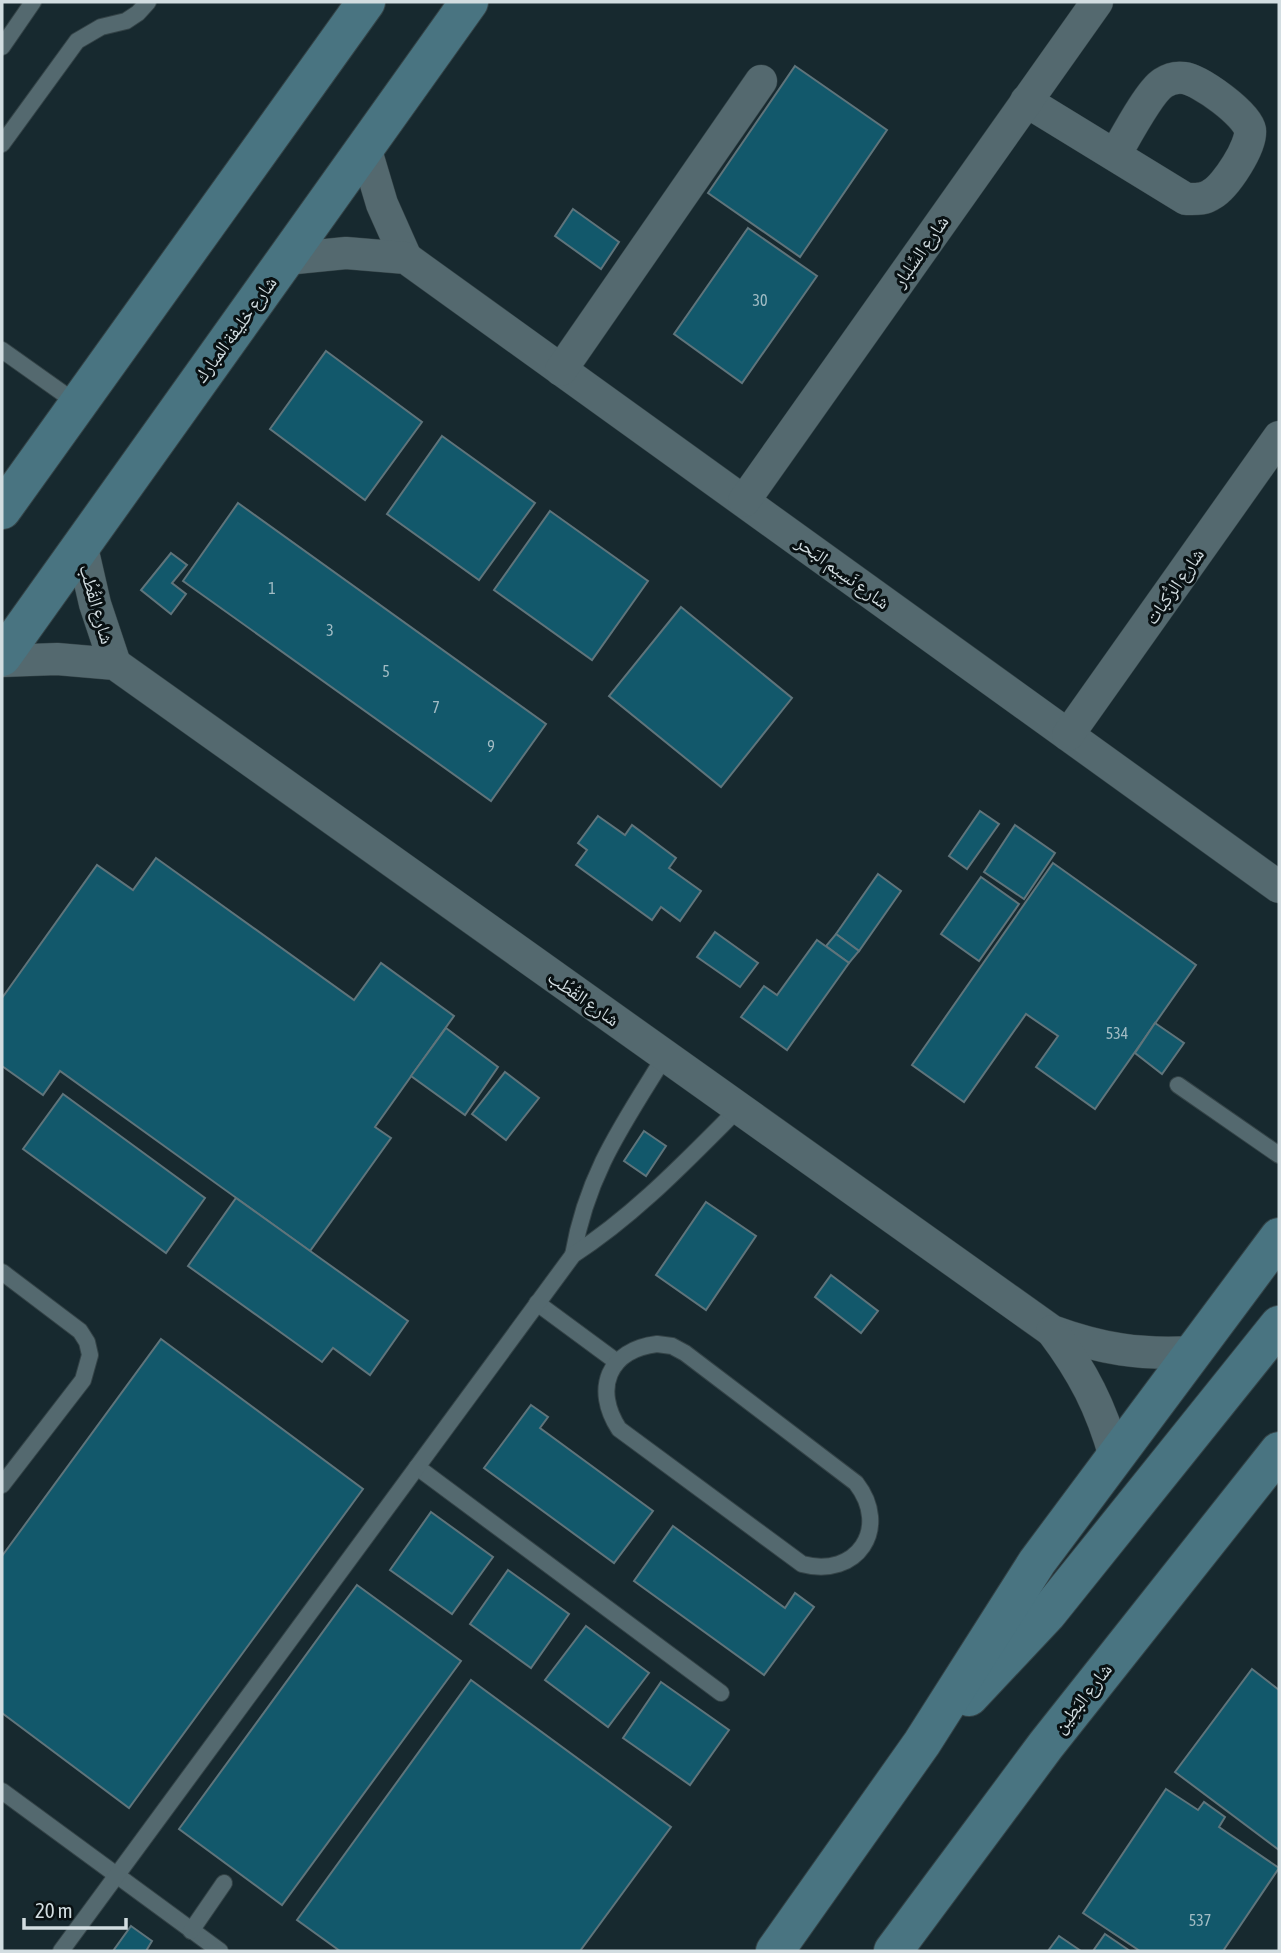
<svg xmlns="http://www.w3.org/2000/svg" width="1281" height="1953" font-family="'Asap Condensed','Noto Naskh Arabic',sans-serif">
  <rect width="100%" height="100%" fill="#17292f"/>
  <g fill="#12586b" stroke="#5f747b" stroke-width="2">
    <path d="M795 66 887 130 800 257 708 193Z"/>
    <path d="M573 209 619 242 601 269 555 236Z"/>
    <path d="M748 228 817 276 742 383 674 334Z"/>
    <path d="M326 351 422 422 365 500 270 429Z"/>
    <path d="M442 436 535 503 479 580 387 514Z"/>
    <path d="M238 503 546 724 491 801 183 581Z"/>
    <path d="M550 511 648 581 592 660 494 590Z"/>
    <path d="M171 553 187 565 172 583 186 594 171 614 141 590Z"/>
    <path d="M681 607 792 698 721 787 609 696Z"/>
    <path d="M980 811 999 824 967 869 949 856Z"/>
    <path d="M598 816 625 835 632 825 676 858 669 868 701 891 680 921 661 907 652 920 576 865 587 850 578 843Z"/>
    <path d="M1015 825 1055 853 1024 899 984 872Z"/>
    <path d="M156 858 354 1000 381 963 454 1016 375 1127 391 1138 310 1251 60 1071 43 1095 2 1066V998L97 865 133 890Z"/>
    <path d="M1053 863 1196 965 1095 1109 1036 1067 1058 1036 1026 1014 964 1102 912 1065Z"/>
    <path d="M878 874 901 891 859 951 836 934Z"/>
    <path d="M981 877 1019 904 979 961 941 934Z"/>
    <path d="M715 932 758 963 740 987 697 957Z"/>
    <path d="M836 934 859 951 849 963 826 946Z"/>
    <path d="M817 940 849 963 787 1050 741 1017 764 986 777 995Z"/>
    <path d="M1155 1023 1184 1043 1162 1074 1135 1053Z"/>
    <path d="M446 1028 498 1067 465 1115 411 1076Z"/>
    <path d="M505 1072 539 1098 506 1140 472 1114Z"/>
    <path d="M63 1094 205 1198 166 1253 23 1149Z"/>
    <path d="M644 1131 666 1146 646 1176 624 1161Z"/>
    <path d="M236 1198 408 1321 370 1375 333 1348 322 1362 188 1266Z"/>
    <path d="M706 1202 756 1236 706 1310 656 1275Z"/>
    <path d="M831 1275 878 1311 861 1333 815 1297Z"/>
    <path d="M161 1339 363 1489 129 1808 2 1713V1556Z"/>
    <path d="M531 1405 548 1417 540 1428 653 1511 614 1563 484 1468Z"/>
    <path d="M431 1512 493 1557 452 1614 390 1570Z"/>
    <path d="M673 1526 785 1608 795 1593 814 1607 764 1675 634 1581Z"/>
    <path d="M508 1570 569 1614 531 1668 470 1624Z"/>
    <path d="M357 1585 461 1661 282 1905 179 1829Z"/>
    <path d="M586 1626 649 1673 608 1727 545 1680Z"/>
    <path d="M1252 1669 1279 1690V1850L1175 1772Z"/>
    <path d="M471 1680 671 1827 580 1951H340L297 1920Z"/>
    <path d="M661 1682 729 1730 690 1785 623 1738Z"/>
    <path d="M1166 1789 1198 1810 1204 1802 1225 1817 1219 1827 1279 1868 1223 1951H1140L1083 1913Z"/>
    <path d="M131 1926 152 1941 146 1951H113Z"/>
    <path d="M1105 1934 1130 1951H1093Z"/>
    <path d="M1059 1936 1081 1951H1048Z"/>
  </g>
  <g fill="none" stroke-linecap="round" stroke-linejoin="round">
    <g stroke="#344347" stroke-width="18">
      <g id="service">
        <path d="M2 47 33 2"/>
        <path d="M2 144 77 41 101 27 126 21 138 13 148 2"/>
        <path d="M2 350 78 404"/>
        <path d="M1178 1085 1279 1155"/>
        <path d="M573 1255C587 1174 623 1124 665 1056"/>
        <path d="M2 1272 80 1331 87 1342 90 1355 83 1380 2 1485"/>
        <path d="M537 1303 617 1362"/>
        <path d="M657 1344 672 1346 685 1353 856 1483C891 1528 857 1579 802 1564L619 1429C593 1389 608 1350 657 1344Z"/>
        <path d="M417 1467 721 1693"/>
        <path d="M2 1791 220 1951"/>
        <path d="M191 1931 224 1883"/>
        <path d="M61 1951 573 1255C635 1215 686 1161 739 1108"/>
      </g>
    </g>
    <g stroke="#344347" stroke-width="33">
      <g id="minor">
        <path d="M1026 101 1186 199C1196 199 1204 200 1212 194 1226 186 1252 146 1250 130 1247 114 1200 80 1184 78 1177 77 1169 79 1163 83 1149 92 1125 138 1115 155"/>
        <path d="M365 147 382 204 406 258"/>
        <path d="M286 259 346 253 406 258 1279 887"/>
        <path d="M561 370 761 81"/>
        <path d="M744 501 1097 2"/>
        <path d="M81 543 95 604 115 664"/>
        <path d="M2 661 57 659 115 664 1052 1331C1101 1349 1140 1355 1192 1352"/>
        <path d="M1068 735 1279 437"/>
        <path d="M1052 1331C1083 1372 1101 1407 1115 1457"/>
      </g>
    </g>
    <g stroke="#344347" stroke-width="40">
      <g id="secondary">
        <path d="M2 510 366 2"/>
        <path d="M2 657 469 2"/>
        <path d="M969 1697 1047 1614 1279 1325"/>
        <path d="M775 1951 922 1743 1037 1562 1279 1237"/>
        <path d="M893 1951 1046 1745 1279 1451"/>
      </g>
    </g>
    <use href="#service" stroke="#54696f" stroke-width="16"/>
    <use href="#minor" stroke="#54696f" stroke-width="32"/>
    <use href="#secondary" stroke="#497481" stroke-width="38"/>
  </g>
  <g text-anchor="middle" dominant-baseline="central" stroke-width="6" stroke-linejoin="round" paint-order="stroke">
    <g font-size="16" fill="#a2bcc4">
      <text x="760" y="300">30</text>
      <text x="272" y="588">1</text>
      <text x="330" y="630">3</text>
      <text x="386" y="671">5</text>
      <text x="436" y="707">7</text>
      <text x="491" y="746">9</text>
      <text x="1117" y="1033">534</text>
      <text x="1200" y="1920">537</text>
    </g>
    <g font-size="19" fill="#d2dde1" stroke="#091113">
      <text transform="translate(920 251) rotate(-55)">شارع السِّلبار</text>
      <text transform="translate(235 329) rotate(-54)">شارع خليفة المبارك</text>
      <text transform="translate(843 572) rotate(36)">شارع نَسِيم البَحر</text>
      <text transform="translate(1174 586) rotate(-55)">شارع الرُّكبات</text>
      <text transform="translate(97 604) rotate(74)">شارع القُطُب</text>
      <text transform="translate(584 998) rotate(35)">شارع القُطُب</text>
      <text transform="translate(1082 1698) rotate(-52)">شارع البَطِين</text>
    </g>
  </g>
  <rect width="1281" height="1953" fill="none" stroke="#d2dde1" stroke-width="7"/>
  <path d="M24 1918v10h102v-10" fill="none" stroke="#d2dde1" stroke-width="3.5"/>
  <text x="35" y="1918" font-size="21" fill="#d2dde1" stroke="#091113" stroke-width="5" paint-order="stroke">20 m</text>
</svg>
